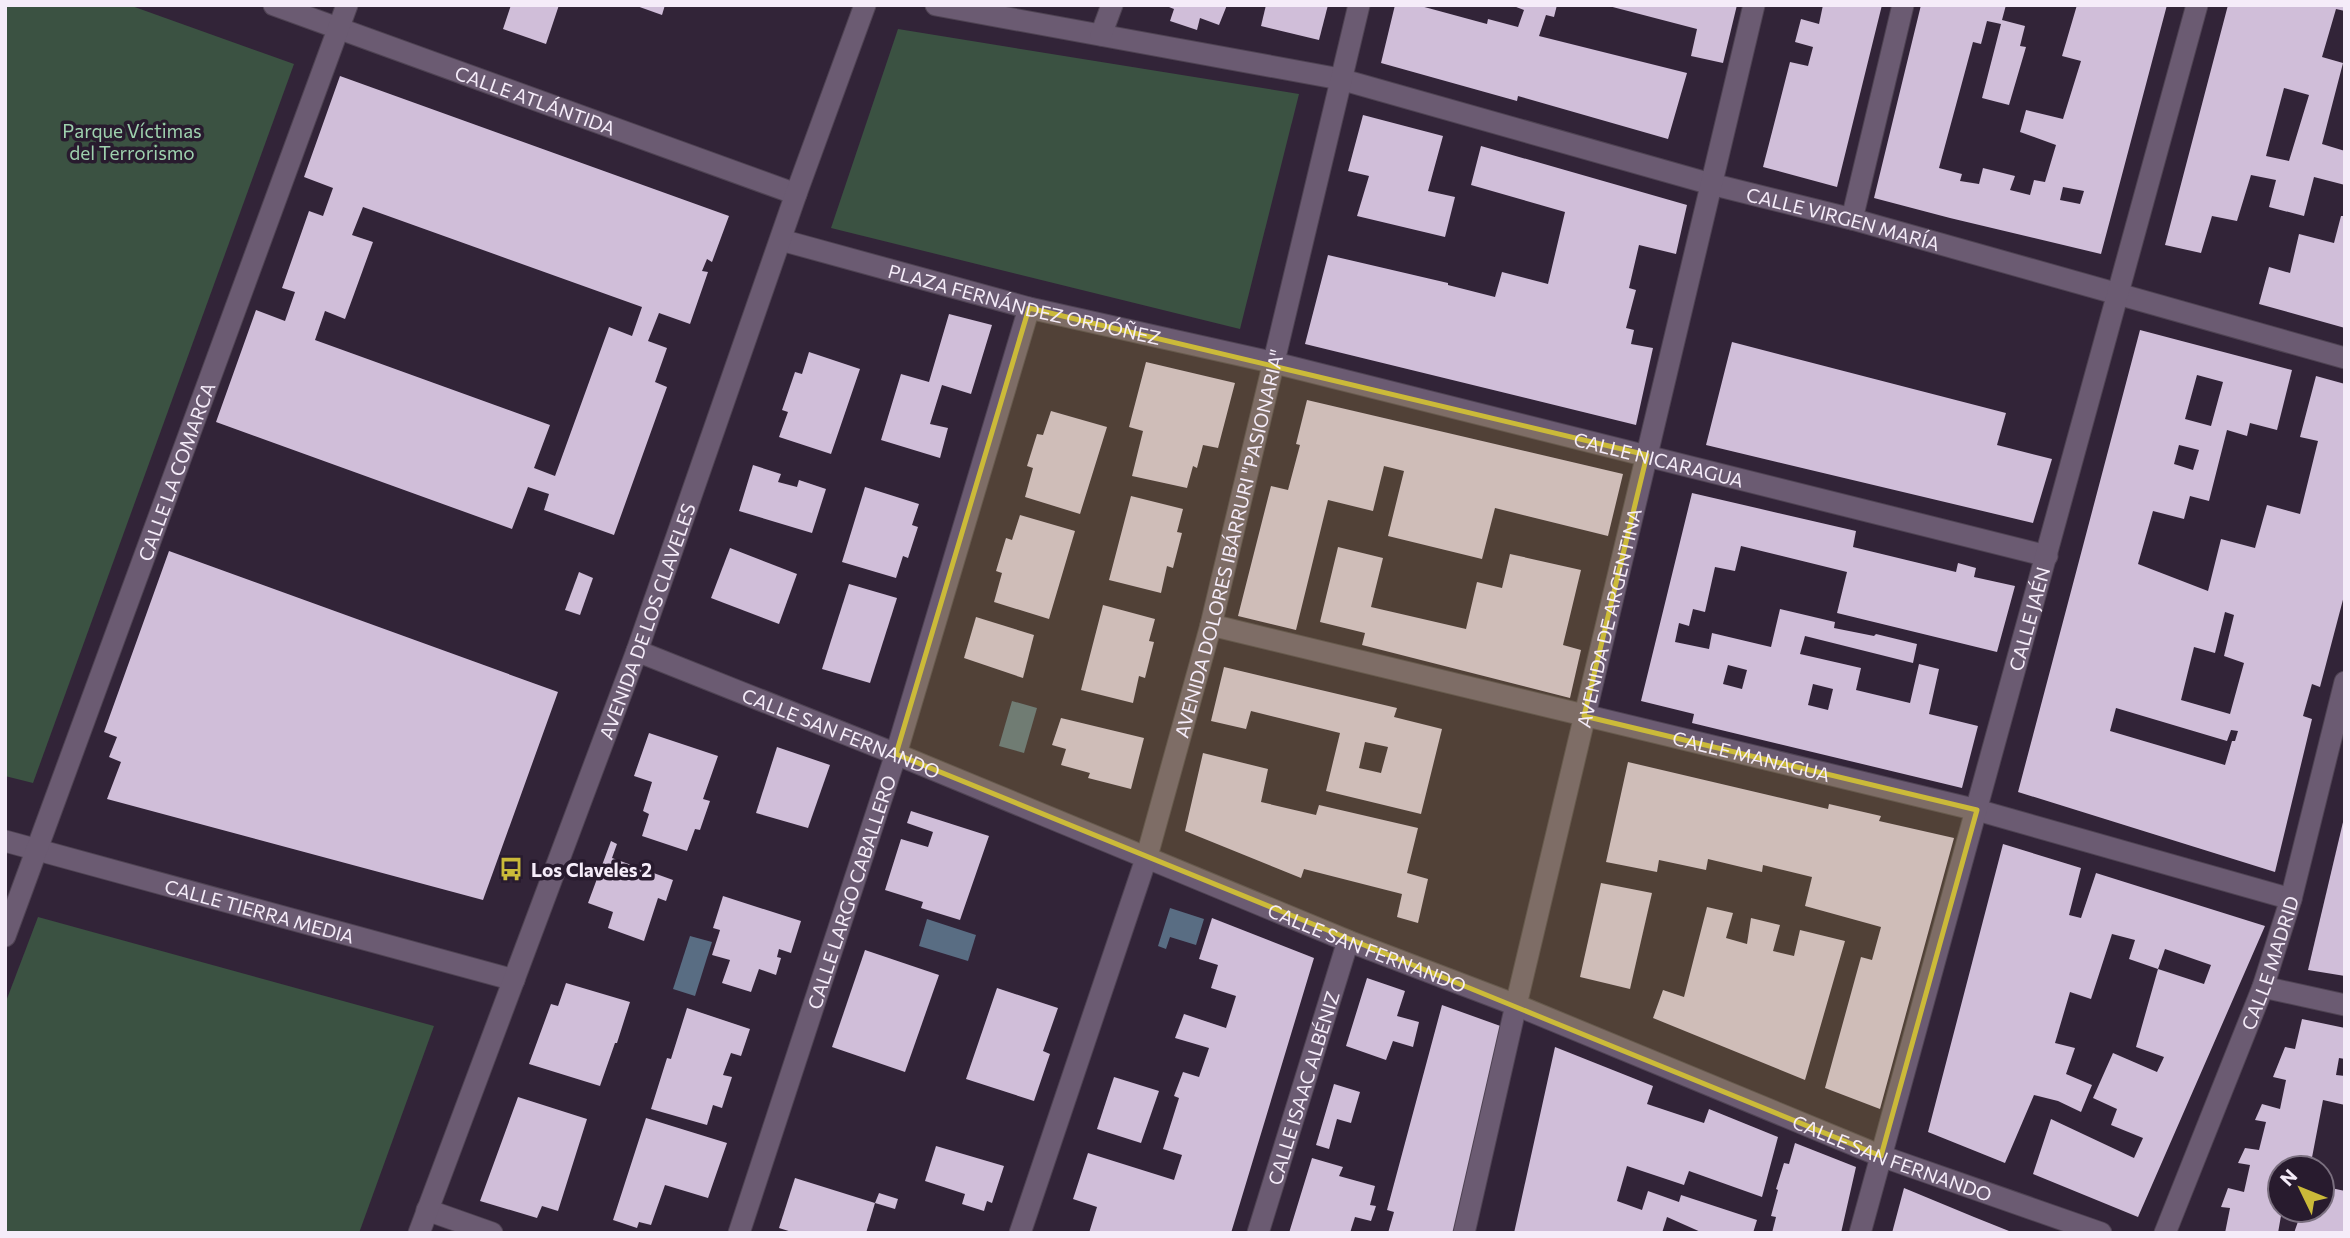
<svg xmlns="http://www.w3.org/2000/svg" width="2350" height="1238" font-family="Commissioner,sans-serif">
  <rect width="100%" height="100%" fill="#322438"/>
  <g fill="#3b5242">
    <path d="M5 5H129L294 64 33 783 5 776Z"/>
    <path d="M898 29 1299 94 1240 329 831 228Z"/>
    <path d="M38 917 434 1026 359 1233H5V1004Z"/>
  </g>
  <g fill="#596d83">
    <path d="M1012 701 1037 708 1024 753 999 746Z"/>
    <path d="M1170 908 1204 919 1196 945 1170 937 1166 949 1158 946Z"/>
    <path d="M927 919 976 935 968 961 919 946Z"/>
    <path d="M690 936 712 942 695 996 673 989Z"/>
  </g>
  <g fill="#d0bed9" fill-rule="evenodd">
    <path d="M511 5H559L546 44 503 29Z"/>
    <path d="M634 5H665L662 15Z"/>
    <path d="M1164 5H1227L1219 25 1200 18 1197 30 1170 21 1174 9Z"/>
    <path d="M1266 5H1328L1319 40 1261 26Z"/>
    <path d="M1395 5H1417L1487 24 1488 19 1518 27 1524 10 1511 5H1557L1554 17 1546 15 1539 36 1687 73 1668 139 1518 96 1517 101 1381 63Z"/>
    <path d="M1605 5H1737L1723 63 1691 56 1697 29Z"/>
    <path d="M1823 5H1882L1837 187 1763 167 1790 62 1808 66 1813 47 1795 42 1801 19 1819 24Z"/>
    <path d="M1921 5H2006L2002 20 2025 26 2020 46 2026 47 2009 105 1982 98 2001 24 1987 21 1981 44 1973 42 1939 168 1962 174 1960 181 1979 184 1983 168 2015 176 2010 190 2030 195 2034 180 2045 182 2056 145 2020 132 2026 110 2063 119 2081 61 2062 56 2077 5H2167L2101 254 1950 218 1874 198ZM2063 187 2084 191 2080 204 2060 200Z"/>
    <path d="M2228 5H2345V11L2336 9 2322 57 2343 63 2322 144 2345 151V185L2314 177 2304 216 2269 207 2276 180 2251 175 2237 221 2212 216 2201 253 2165 245ZM2284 88 2309 95 2289 161 2266 156Z"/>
    <path d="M340 76 729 216 712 262 707 259 702 271 708 272 690 324 659 313 648 341 667 348 655 382 667 387 614 535 544 510 549 494 528 487 512 529 216 422 256 310 285 321 295 292 282 288 309 211 323 216 333 188 304 177ZM363 207 642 307 632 336 609 327 555 476 534 468 550 425 315 340 325 311 345 319 373 242 352 235Z"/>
    <path d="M1363 115 1443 136 1428 191 1455 197 1445 237 1357 216 1369 176 1348 171Z"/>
    <path d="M1481 146 1687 205 1676 254 1639 245 1629 288 1636 290 1626 328 1634 330 1631 344 1653 348 1636 425 1305 344 1328 255 1448 283V285L1495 297 1502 272 1548 284 1565 212 1471 185Z"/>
    <path d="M2341 216H2345V328L2259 304 2269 267 2290 273 2299 234 2334 243Z"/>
    <path d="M949 314 992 325 971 394 942 385 930 424 948 428 940 458 881 440 901 374 929 382Z"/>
    <path d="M2140 330 2292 370 2277 430 2250 423 2247 436 2227 430 2209 501 2190 496 2184 519 2153 511 2138 564 2208 591 2221 539 2255 548 2267 505 2300 514 2318 441 2300 437 2316 376 2345 384V592L2320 687 2312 684 2303 716 2312 719 2275 872 2018 792ZM2197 375 2223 382 2211 426 2185 419ZM2179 445 2199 450 2193 470 2174 464ZM2225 612 2234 615 2224 656 2244 663 2230 714 2181 700 2194 647 2215 653ZM2116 708 2227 741 2231 730 2238 731 2235 741H2232L2225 765 2110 731Z"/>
    <path d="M1732 342 2006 413 1997 445 2052 459 2033 523 1706 445Z"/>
    <path d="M809 352 860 369 831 454 779 437 788 412 782 410 795 372 802 374Z"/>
    <path d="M1146 362 1235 383 1218 448 1203 445 1197 468 1193 466 1187 488 1132 476 1143 431 1129 427Z"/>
    <path d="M1307 400 1623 474 1608 536 1495 508 1482 559 1388 536 1404 471 1384 466 1373 511 1328 500 1296 630 1238 616 1271 486 1288 490 1300 445 1296 444Z"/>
    <path d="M1051 411 1107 427 1080 514 1025 497 1033 468 1027 466 1037 434 1043 435Z"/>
    <path d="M753 465 781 474 778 482 797 487 799 480 826 489 812 533 739 511Z"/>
    <path d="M865 487 919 504 912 525 918 527 908 558 903 556 896 578 842 562Z"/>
    <path d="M1692 493 1856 531 1853 547 1956 572 1958 563 1976 568 1974 577 2015 586 1997 652 1837 613 1847 572 1741 546 1735 571 1715 567 1705 612 1693 609 1689 626 1679 623 1675 642 1709 649 1712 633 1771 647 1780 609 1835 622 1834 628 1874 636 1876 634 1917 644 1913 663 1805 636 1800 654 1861 668 1856 690 1910 703 1919 664 1939 669 1929 714 1978 726 1962 788 1692 723 1694 714 1641 701ZM1728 665 1747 670 1742 689 1723 684ZM1813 684 1833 689 1828 710 1808 705Z"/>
    <path d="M1131 496 1183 509 1177 532 1182 533 1173 568 1167 566 1161 593 1109 580Z"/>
    <path d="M1020 515 1075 531 1049 619 994 602 1002 573 996 571 1006 538 1012 540Z"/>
    <path d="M1338 547 1383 558 1371 607 1466 629 1477 582 1502 588 1510 554 1581 570 1563 645 1581 650 1570 698 1362 645 1365 633 1320 622Z"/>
    <path d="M730 548 797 574 779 624 711 598Z"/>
    <path d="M169 551 558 692 483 900 107 799 121 762 109 757 117 737 104 732Z"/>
    <path d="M579 572 593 578 580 615 565 610Z"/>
    <path d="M849 584 897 598 870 683 822 669Z"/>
    <path d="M1103 605 1155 619 1149 641 1154 642 1145 678 1139 676 1133 703 1081 690Z"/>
    <path d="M976 617 1034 635 1023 678 964 658Z"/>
    <path d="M1224 667 1397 708 1394 717 1442 729 1421 814 1326 791 1340 733 1251 711 1246 729 1211 721ZM1365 742 1388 747 1381 773 1359 768Z"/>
    <path d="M1061 718 1144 738 1131 789 1088 778 1090 773 1061 765 1066 749 1052 745Z"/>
    <path d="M649 733 718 756 703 799 710 801 700 830 695 829 687 851 642 836 649 814 643 811 652 782 634 776Z"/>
    <path d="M777 747 830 765 808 828 756 813Z"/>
    <path d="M1203 753 1268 769 1261 802 1316 815 1319 805 1418 828 1407 873 1428 879 1418 923 1397 917 1402 894 1304 869 1301 878 1185 831Z"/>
    <path d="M1628 762 1828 809 1829 804 1881 816 1879 821 1954 838 1880 1109 1825 1088 1861 957 1872 960 1881 927 1805 906 1812 877 1763 865 1762 872 1708 859 1706 870 1659 860 1657 872 1606 862Z"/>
    <path d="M911 811 989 836 960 920 921 908 923 902 885 890 901 839 928 847 933 832 907 823Z"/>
    <path d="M2344 818H2345V976L2308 970Z"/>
    <path d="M611 841 617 844 612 858 673 880 666 901 658 898 644 941 608 928 613 912 588 903Z"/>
    <path d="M2003 844 2081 868 2069 915 2081 918 2096 873 2265 926 2138 1217 2033 1174 2051 1119 2134 1158 2143 1138 2111 1125 2117 1109 2093 1098 2113 1053 2157 1072 2164 1057 2136 1047 2158 969 2204 984 2211 965 2165 949 2158 969 2129 959 2135 940 2112 934 2091 999 2070 992 2055 1043 2075 1048 2066 1074 2092 1085 2081 1112 2058 1101 2034 1095 2005 1163 1928 1132Z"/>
    <path d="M1601 883 1652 893 1630 989 1580 977Z"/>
    <path d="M723 896 801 921 791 953 779 949 777 957 781 958 776 975 759 969 751 992 722 983 730 960 712 955 720 930 713 928Z"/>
    <path d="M1707 907 1733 913 1726 938 1747 944 1751 918 1780 925 1773 951 1794 956 1800 930 1845 941 1805 1080 1653 1018 1663 990 1684 997Z"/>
    <path d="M1212 918 1314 958 1231 1233H1089L1097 1207 1073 1199 1088 1153 1174 1180 1182 1155 1163 1149 1179 1098 1174 1096 1183 1072 1199 1077 1209 1048 1175 1038 1184 1014 1226 1028 1236 996 1211 988 1218 965 1199 959Z"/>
    <path d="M865 950 939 975 905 1072 832 1047Z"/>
    <path d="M1367 978 1405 991 1397 1016 1419 1022 1413 1047 1393 1041 1386 1060 1346 1046Z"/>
    <path d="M566 983 630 1002 617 1043H615L600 1086 529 1064 551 1004 558 1006Z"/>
    <path d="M997 988 1058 1008 1043 1051 1050 1054 1034 1101 966 1079Z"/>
    <path d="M1442 1005 1506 1028 1453 1233H1388L1394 1212 1387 1210Z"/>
    <path d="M687 1008 750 1029 741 1056 731 1053 723 1075 732 1077 722 1108 713 1105 707 1125 651 1109 667 1058 671 1059Z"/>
    <path d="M2302 1019 2345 1028V1059L2339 1058 2336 1075 2345 1076V1105L2323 1100 2310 1168H2280V1210H2282L2278 1233H2225L2230 1208 2221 1207 2228 1188 2244 1192 2250 1165 2238 1163 2245 1148 2259 1150 2266 1122 2255 1120 2262 1104 2280 1109 2286 1080 2273 1077 2285 1047 2295 1049Z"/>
    <path d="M1555 1047 1653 1086 1647 1104 1704 1123 1709 1109 1778 1137 1762 1197 1689 1171 1684 1185 1627 1166 1617 1201 1642 1210 1648 1191 1679 1202 1681 1195 1757 1220 1753 1233H1703L1667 1217 1662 1233H1514Z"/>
    <path d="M1114 1077 1159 1091 1141 1143 1097 1129Z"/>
    <path d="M1334 1084 1360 1092 1351 1123 1337 1119 1329 1149 1316 1145Z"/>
    <path d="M518 1097 587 1119 558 1211 542 1206 537 1218 480 1201Z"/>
    <path d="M646 1118 727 1143 708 1198 665 1185 651 1225 639 1222 637 1228 613 1220Z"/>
    <path d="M1795 1143 1856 1167 1841 1233H1772L1776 1217 1771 1216 1778 1190 1776 1189 1784 1163 1789 1164Z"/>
    <path d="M936 1146 1004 1166 992 1203 987 1201 984 1211 962 1204 965 1194 925 1181Z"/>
    <path d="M1312 1158 1343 1167 1339 1176 1375 1186 1370 1205 1376 1206 1371 1221 1355 1217 1350 1233H1289Z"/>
    <path d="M795 1178 875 1203 866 1233H795L779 1228Z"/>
    <path d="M2322 1186 2345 1191V1233H2294L2302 1210H2322Z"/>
    <path d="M1904 1188 1974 1217 2014 1233H1892Z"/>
    <path d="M879 1193 898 1199 895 1209 875 1203Z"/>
  </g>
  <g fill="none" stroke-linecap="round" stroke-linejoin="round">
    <g stroke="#4f4353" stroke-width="23">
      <g id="street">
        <path id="s1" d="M274 5 796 194"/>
        <path id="s2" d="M936 5 1340 79 1711 184 1852 219 2345 358"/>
        <path d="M1101 35 1112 5"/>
        <path d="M1852 219 1903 5"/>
        <path id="s3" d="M781 240 1029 308 1271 362 2047 556"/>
        <path id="s4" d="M1211 625 1977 810 2291 899"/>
        <path id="s5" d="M637 651 896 754 1348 941 1516 1005 1881 1156 2101 1233"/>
        <path id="s6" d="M5 841 514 980"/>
        <path id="s7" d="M5 936 347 5"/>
        <path d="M2263 987 2345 1005"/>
        <path d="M427 1210 492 1233"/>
        <path id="s8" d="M739 1233 896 754 1029 308"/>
        <path id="s9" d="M1020 1233 1147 856 1211 625 1359 5"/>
        <path id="s10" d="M1258 1233 1348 941"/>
        <path id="s11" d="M1860 1233 2197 5"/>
        <path id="s12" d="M2165 1233 2263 987 2291 899 2345 682"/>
      </g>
    </g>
    <g stroke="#4f4353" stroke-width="23">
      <g id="secondary">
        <path id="s13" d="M419 1233 637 651 796 194 865 5"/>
        <path id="s14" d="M1464 1233 1516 1005 1754 5"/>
      </g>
    </g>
    <use href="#street" stroke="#6b5b72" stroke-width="21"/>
    <use href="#secondary" stroke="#6b5b72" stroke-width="21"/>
  </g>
  <path fill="#cbba39" fill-opacity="0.2" stroke="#cbba39" stroke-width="5" stroke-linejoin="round" d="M1029 308 1647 455 1584 716 1977 810 1881 1156 896 754Z"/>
  <defs>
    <g id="bus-bare" transform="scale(1.89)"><path d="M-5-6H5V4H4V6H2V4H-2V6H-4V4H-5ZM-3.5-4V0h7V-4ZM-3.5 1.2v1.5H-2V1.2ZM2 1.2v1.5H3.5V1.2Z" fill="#cbba39" stroke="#281b2e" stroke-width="2.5" paint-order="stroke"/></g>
  </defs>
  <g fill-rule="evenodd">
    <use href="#bus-bare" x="511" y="869"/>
  </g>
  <g text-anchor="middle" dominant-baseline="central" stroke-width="7" stroke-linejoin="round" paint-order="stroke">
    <g font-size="19" fill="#f5ecf9" stroke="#281b2e">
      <text stroke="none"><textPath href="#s1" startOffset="278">CALLE ATLÁNTIDA</textPath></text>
      <text stroke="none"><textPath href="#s2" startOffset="933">CALLE VIRGEN MARÍA</textPath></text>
      <text stroke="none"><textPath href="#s3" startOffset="252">PLAZA FERNÁNDEZ ORDÓÑEZ</textPath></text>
      <text stroke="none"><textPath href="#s3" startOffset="905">CALLE NICARAGUA</textPath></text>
      <text stroke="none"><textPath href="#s7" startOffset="495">CALLE LA COMARCA</textPath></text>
      <text stroke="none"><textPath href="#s9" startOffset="721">AVENIDA DOLORES IBÁRRURI "PASIONARIA"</textPath></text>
      <text stroke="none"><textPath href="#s14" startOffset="632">AVENIDA DE ARGENTINA</textPath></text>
      <text stroke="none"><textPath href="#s11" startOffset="637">CALLE JAÉN</textPath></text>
      <text stroke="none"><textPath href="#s13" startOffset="653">AVENIDA DE LOS CLAVELES</textPath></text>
      <text stroke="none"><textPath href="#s5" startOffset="220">CALLE SAN FERNANDO</textPath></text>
      <text stroke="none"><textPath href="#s4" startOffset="556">CALLE MANAGUA</textPath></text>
      <text stroke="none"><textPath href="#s8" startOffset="359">CALLE LARGO CABALLERO</textPath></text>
      <text stroke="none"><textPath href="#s6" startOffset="264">CALLE TIERRA MEDIA</textPath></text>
      <text stroke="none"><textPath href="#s5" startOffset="788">CALLE SAN FERNANDO</textPath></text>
      <text stroke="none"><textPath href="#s12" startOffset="290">CALLE MADRID</textPath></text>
      <text stroke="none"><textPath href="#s10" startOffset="152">CALLE ISAAC ALBÉNIZ</textPath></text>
      <text stroke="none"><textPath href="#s5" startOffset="1354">CALLE SAN FERNANDO</textPath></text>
    </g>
    <g font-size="19" fill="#9ed1ae" stroke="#281b2e">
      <text x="132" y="130">Parque Víctimas<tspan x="132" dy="22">del Terrorismo</tspan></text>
    </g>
    <g font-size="19" font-weight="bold" fill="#f5ecf9" stroke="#281b2e" text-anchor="start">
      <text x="531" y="869">Los Claveles 2</text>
    </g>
  </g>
  <rect width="2350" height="1238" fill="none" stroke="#f5ecf9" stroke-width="14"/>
  <g transform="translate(2301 1189) rotate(313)"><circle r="33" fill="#281b2e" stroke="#7a6f7f" stroke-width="2"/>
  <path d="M0-5L12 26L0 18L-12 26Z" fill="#cbba39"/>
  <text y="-10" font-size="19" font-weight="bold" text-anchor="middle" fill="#f5ecf9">N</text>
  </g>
</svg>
